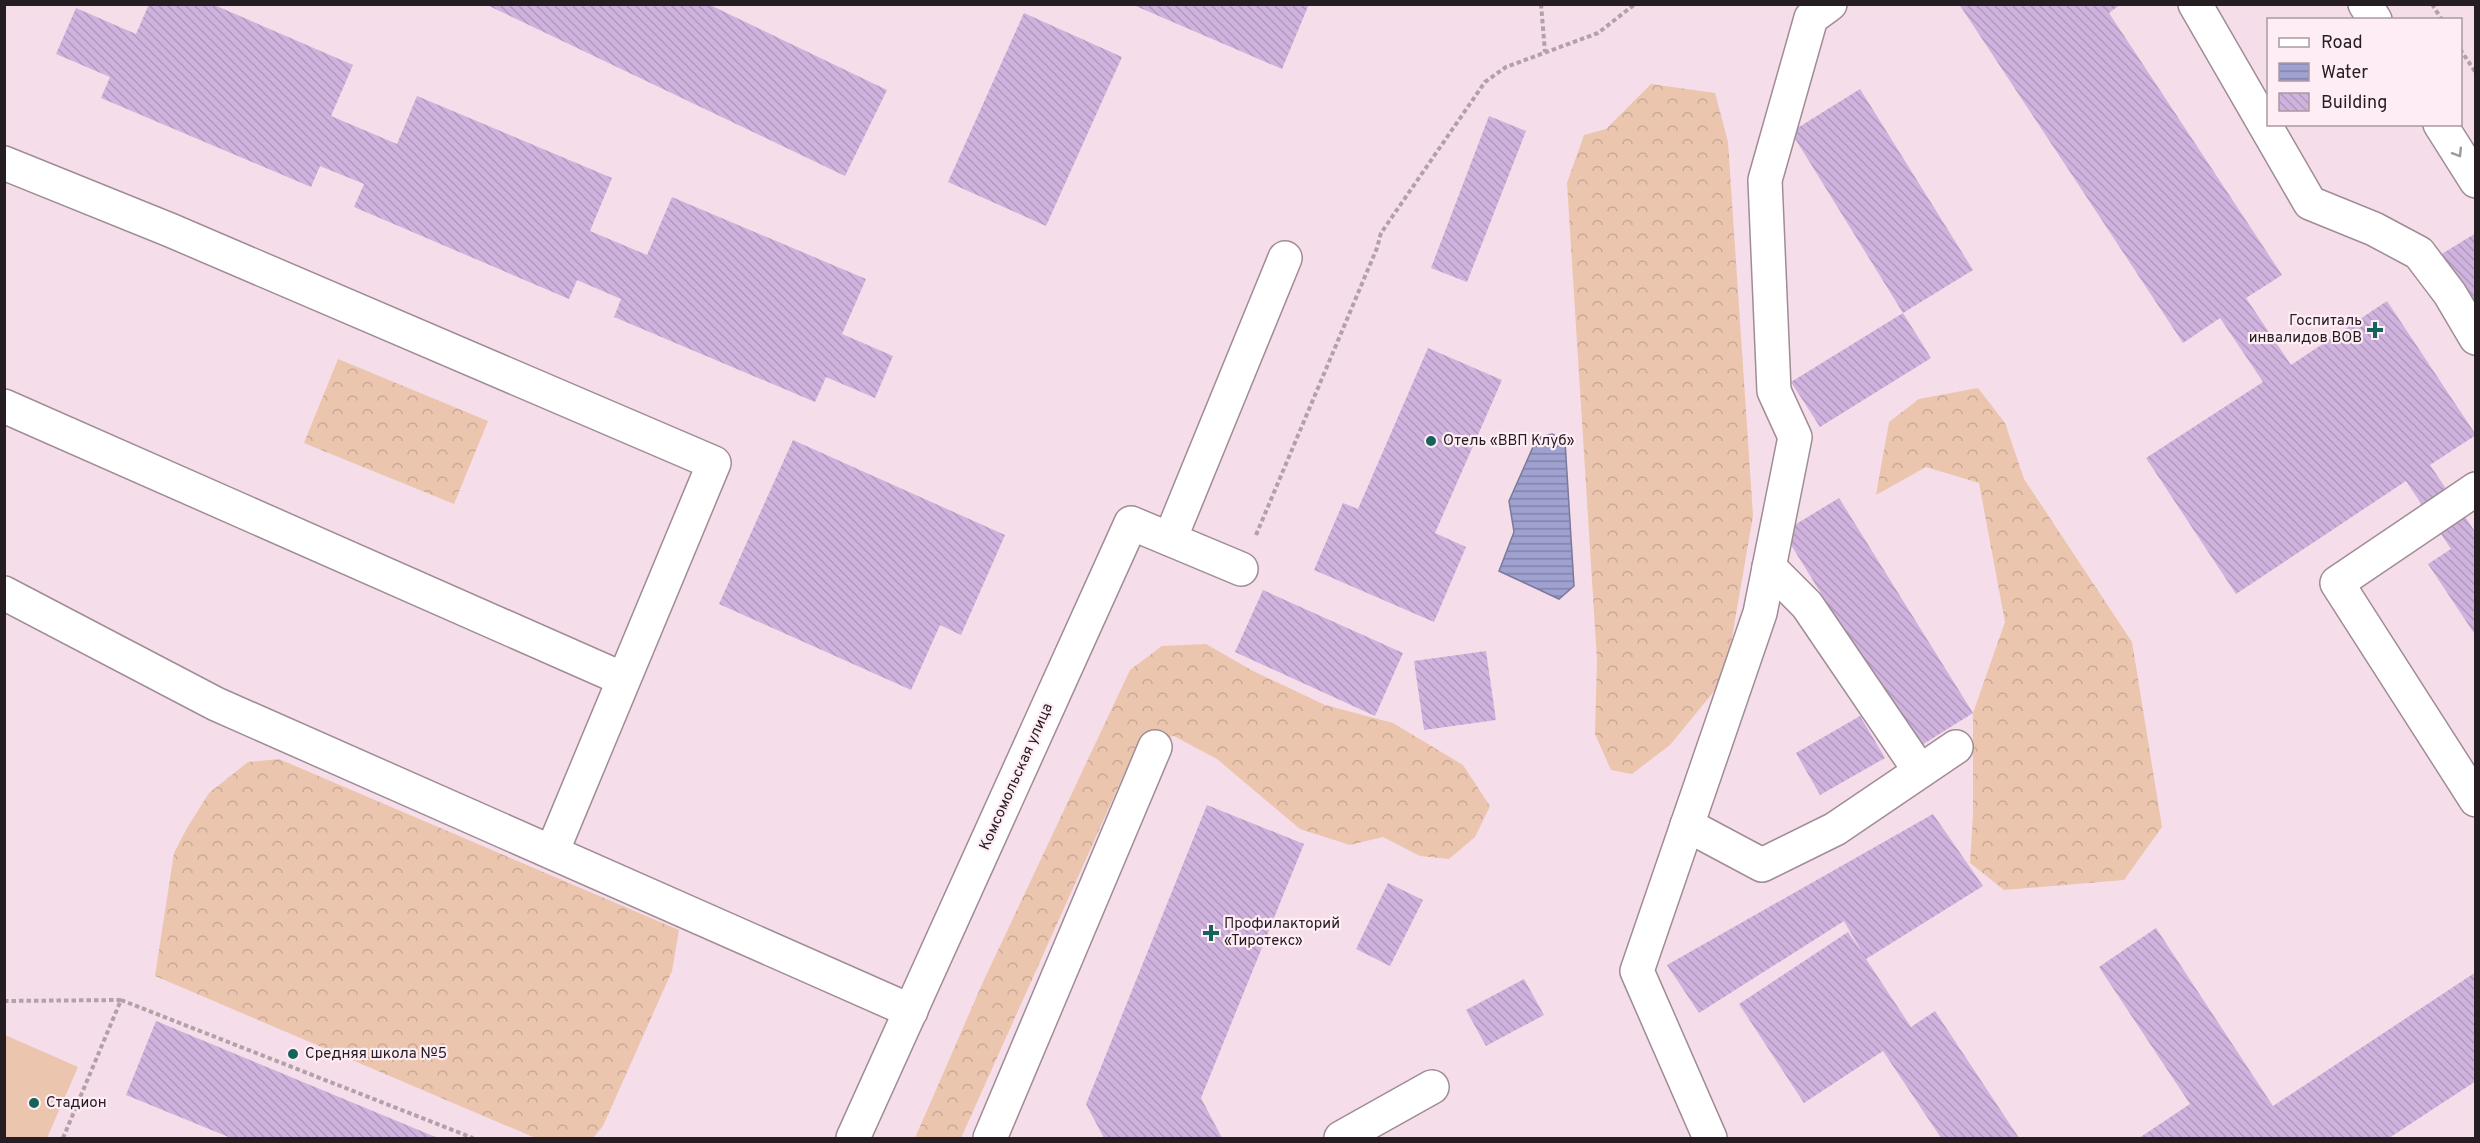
<svg xmlns="http://www.w3.org/2000/svg" width="2480" height="1143" font-family="Overpass,sans-serif">
  <defs>
    <pattern id="forest-crowns" width="20" height="18" patternUnits="userSpaceOnUse" patternTransform="scale(1.5)"><rect width="20" height="18" fill="#ebc5ae"/><path d="M2 6a3 3 0 1 1 6 0M12 15a3 3 0 1 1 6 0" fill="none" stroke="#c9a995"/></pattern>
    <pattern id="water-rules" width="6" height="5" patternUnits="userSpaceOnUse" patternTransform="scale(1.5)"><rect width="6" height="5" fill="#9fa1d0"/><path d="M0 2.5h6" fill="none" stroke="#8183a8"/></pattern>
    <pattern id="building-back-hatch" width="6" height="6" patternUnits="userSpaceOnUse" patternTransform="scale(1.5)"><rect width="6" height="6" fill="#cfb2dd"/><path d="M-1 5l2 2M0 0l6 6M5-1l2 2" fill="none" stroke="#b299bd"/></pattern>
  </defs>
  <rect width="100%" height="100%" fill="#f5dee9"/>
  <g fill="url(#forest-crowns)">
    <path d="M1651 84 1715 93 1728 142 1753 516 1725 678 1670 745 1632 774 1611 770 1595 734 1597 660 1567 183 1584 135 1606 129Z"/>
    <path d="M338 359 488 421 454 504 304 443Z"/>
    <path d="M1978 388 2005 423 2024 479 2132 642 2162 827 2124 880 2004 890 1970 863 1973 815V713L2005 622 1979 483 1926 467 1876 495 1889 422 1919 399Z"/>
    <path d="M1206 644 1253 671 1325 705 1393 723 1463 765 1490 806 1475 837 1449 859 1420 856 1383 837 1350 845 1300 829 1217 759 1174 736 1138 743 961 1138H915L983 982 1130 670 1162 646Z"/>
    <path d="M279 759 679 930 672 971 603 1126 593 1138 533 1137 155 976 174 853 187 828 209 793 248 762Z"/>
  </g>
  <path fill="#ebc5ae" d="M5 1035 78 1067 47 1138H5Z"/>
  <path fill="url(#water-rules)" stroke="#7a799c" stroke-width="1.5" d="M1552 434 1565 441 1574 586 1559 599 1499 571 1514 532 1509 501 1537 438Z"/>
  <g fill="url(#building-back-hatch)">
    <path d="M149 4H212L353 65 331 116 397 144 417 96 612 178 590 231 647 255 672 197 866 279 842 334 893 356 875 398 826 377 815 402 614 317 621 299 577 280 569 299 354 207 364 184 320 166 311 187 101 98 110 77 56 54 76 8 136 34Z"/>
    <path d="M485 4H708L887 90 845 176Z"/>
    <path d="M1131 4H1309L1282 69Z"/>
    <path d="M1959 4H2121L2109 13 2282 275 2246 298 2291 365 2387 301 2476 435 2430 465 2476 533V636L2428 564 2451 549 2406 481 2236 594 2146 458 2263 382 2220 318 2183 343Z"/>
    <path d="M1024 13 1122 57 1046 226 948 182Z"/>
    <path d="M1860 89 1973 270 1903 313 1791 132Z"/>
    <path d="M1489 116 1526 131 1467 282 1431 268Z"/>
    <path d="M2476 233V312L2440 255Z"/>
    <path d="M1903 313 1931 358 1820 427 1791 382Z"/>
    <path d="M1428 348 1502 380 1435 533 1466 547 1434 622 1314 570 1343 503 1358 509Z"/>
    <path d="M793 440 1005 535 961 635 940 625 911 690 719 604Z"/>
    <path d="M1839 498 1973 713 1917 748 1783 532Z"/>
    <path d="M1263 590 1403 653 1375 716 1235 652Z"/>
    <path d="M1486 651 1496 720 1424 730 1414 661Z"/>
    <path d="M1860 716 1885 758 1820 795 1796 753Z"/>
    <path d="M1207 805 1304 844 1201 1098 1222 1138H1104L1086 1104Z"/>
    <path d="M1933 814 1983 886 1866 959 1911 1027 1935 1011 2019 1138H1941L1883 1051 1804 1103 1739 1004 1848 932 1863 954 1844 921 1699 1013 1667 965Z"/>
    <path d="M1388 883 1423 900 1390 966 1356 949Z"/>
    <path d="M2156 928 2273 1106 2476 972V1081L2389 1138H2139L2190 1104 2099 967Z"/>
    <path d="M1524 979 1544 1015 1486 1046 1466 1010Z"/>
    <path d="M156 1021 438 1138H231L126 1095Z"/>
  </g>
  <g fill="none" stroke-linecap="round" stroke-linejoin="round">
    <g stroke="#a08c96" stroke-width="36">
      <g id="minor">
        <path d="M2195 4 2310 203 2374 229 2419 253 2450 294 2476 338"/>
        <path d="M2365 4 2375 20"/>
        <path d="M2440 124 2476 181"/>
        <path d="M4 163 170 230 714 463 552 852"/>
        <path d="M4 406 623 679"/>
        <path d="M2476 489 2337 583 2476 800"/>
        <path d="M1170 539 1285 258"/>
        <path d="M1769 567 1807 605 1920 771"/>
        <path d="M4 593 216 704 911 1011"/>
        <path d="M1687 825 1762 865 1835 829 1956 747"/>
        <path d="M853 1138 1131 523 1241 569"/>
        <path d="M990 1138 1155 747"/>
        <path d="M1341 1138 1432 1087"/>
        <path d="M1710 1138 1637 971 1760 613 1795 437 1774 391 1765 180 1811 18 1830 4"/>
      </g>
    </g>
    <g stroke="#b3a1a9" stroke-width="4" stroke-dasharray="4.5 3" stroke-linecap="butt">
      <path d="M1541 4 1545 52"/>
      <path d="M2432 4 2442 20"/>
      <path d="M2460 49 2476 73"/>
      <path d="M1256 535 1377 248 1381 233 1485 82 1506 67 1598 33 1635 4"/>
      <path d="M121 1000 473 1138"/>
      <path d="M4 1001 121 1000 63 1138"/>
    </g>
    <use href="#minor" stroke="#fff" stroke-width="33"/>
  </g>
  <defs><path id="oneway-chevron" d="M-2-3.5L2.5 0L-2 3.5" fill="none" stroke-width="1.6" stroke-linecap="round" stroke-linejoin="round" transform="scale(1.5)"/></defs>
  <use stroke="#9d999b" href="#oneway-chevron" transform="translate(2458 153) rotate(58)"/>
  <g fill="#16635c" stroke="#ffedf5" stroke-width="2">
    <path d="M2372 321h6v6h6v6h-6v6h-6v-6h-6v-6h6z"/>
    <circle cx="1431" cy="441" r="6"/>
    <path d="M1208 924h6v6h6v6h-6v6h-6v-6h-6v-6h6z"/>
    <circle cx="293" cy="1054" r="6"/>
    <circle cx="34" cy="1103" r="6"/>
  </g>
  <g text-anchor="middle" dominant-baseline="central" stroke-width="4.5" stroke-linejoin="round" paint-order="stroke">
    <g font-size="15" fill="#251d21" stroke="#ffedf5" text-anchor="start">
      <text x="2362" y="321" text-anchor="end">Госпиталь<tspan x="2362" dy="17">инвалидов ВОВ</tspan></text>
      <text x="1443" y="441">Отель «ВВП Клуб»</text>
      <text x="1224" y="924">Профилакторий<tspan x="1224" dy="17">«Тиротекс»</tspan></text>
      <text x="305" y="1054">Средняя школа №5</text>
      <text x="46" y="1103">Стадион</text>
    </g>
    <g font-size="15" fill="#251d21" stroke="#ffedf5">
      <text transform="translate(1017 777) rotate(-66)">Комсомольская улица</text>
    </g>
  </g>
  <rect width="2480" height="1143" fill="none" stroke="#251d21" stroke-width="12"/>
  <rect x="2267" y="18" width="195" height="108" fill="#ffedf5" stroke="#a89aa0" stroke-width="1.5"/>
  <rect x="2279" y="38" width="30" height="9" fill="#ffffff" stroke="#a89aa0" stroke-width="1.5"/>
  <text x="2321" y="48" font-size="18" fill="#251d21">Road</text>
  <rect x="2279" y="63" width="30" height="18" fill="url(#water-rules)" stroke="#a89aa0" stroke-width="1.5"/>
  <text x="2321" y="78" font-size="18" fill="#251d21">Water</text>
  <rect x="2279" y="93" width="30" height="18" fill="url(#building-back-hatch)" stroke="#a89aa0" stroke-width="1.5"/>
  <text x="2321" y="108" font-size="18" fill="#251d21">Building</text>
</svg>
